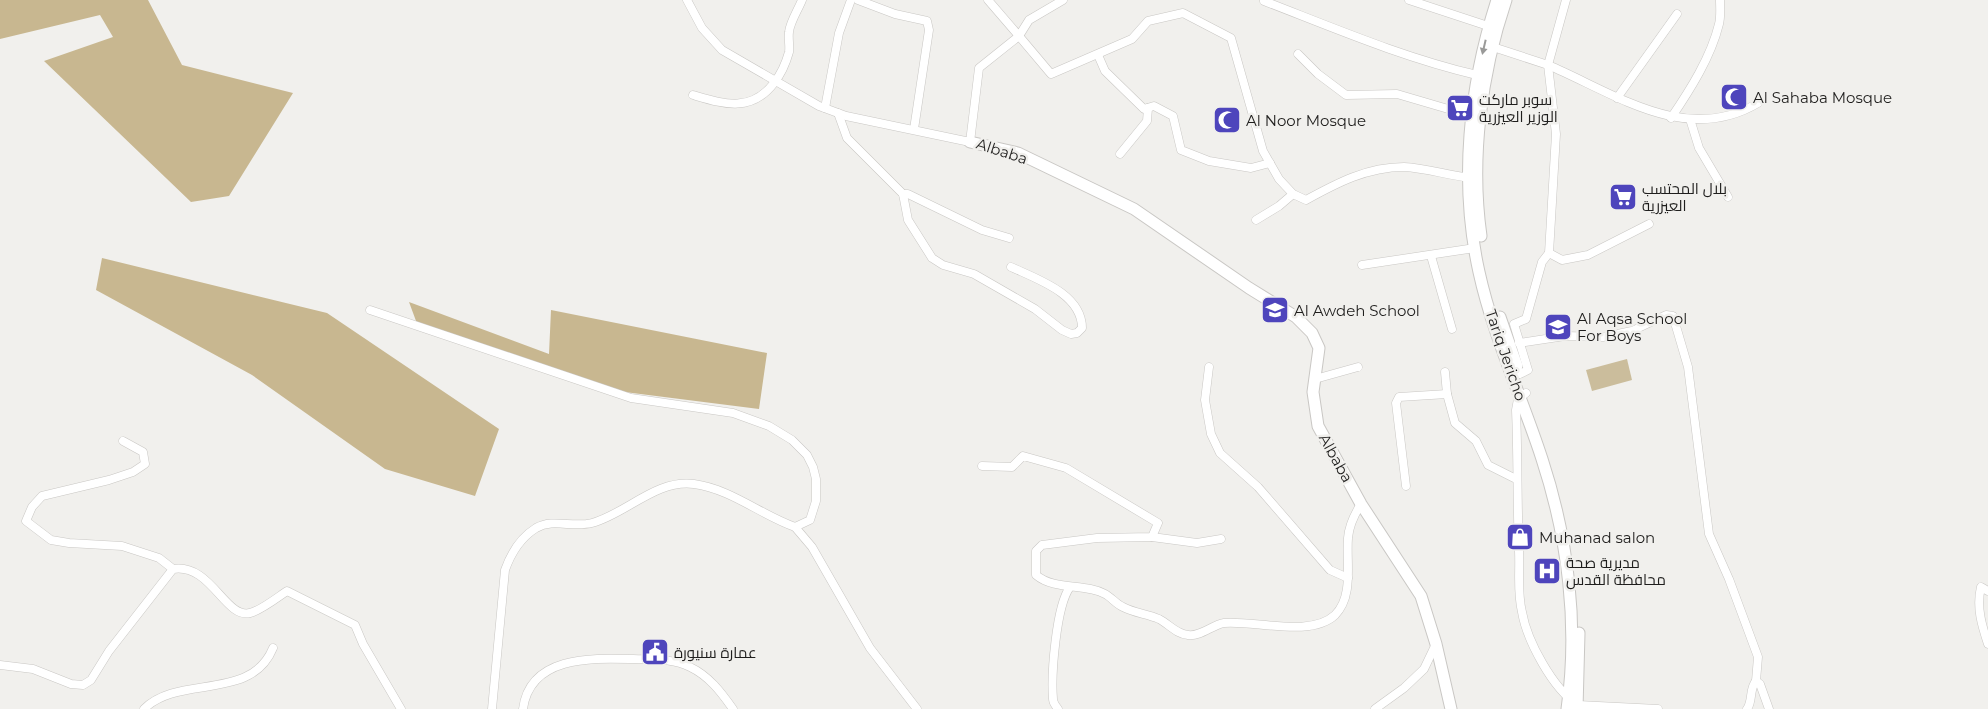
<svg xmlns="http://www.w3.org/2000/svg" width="1988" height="709" font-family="Montserrat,Cairo,sans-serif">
  <rect width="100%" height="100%" fill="#f1f0ed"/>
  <path fill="#cbbd9c" d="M1627 359 1632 380 1592 391 1586 370Z"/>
  <g fill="#c8b790">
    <path d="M0 0H148L182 65 293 93 229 196 191 202 44 61 113 37 100 15 0 39Z"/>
    <path d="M102 258 327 313 499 429 475 496 385 469 252 375 96 290Z"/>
    <path d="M409 302 549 354 551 310 767 353 759 409 593 388 419 329Z"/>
  </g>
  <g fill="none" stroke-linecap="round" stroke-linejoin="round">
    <g stroke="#c9c7c4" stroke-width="9">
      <g id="street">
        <path d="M687 0 702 28 722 50 819 106 846 116 970 142 979 68 1019 36 1051 74 1132 39 1148 21 1183 13 1231 38 1263 151 1279 179 1293 194 1306 200C1337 183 1367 167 1404 167 1426 168 1450 176 1472 178"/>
        <path d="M858 0 895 14 927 21 929 30 914 129"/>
        <path d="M988 0 1019 36 1029 20 1063 0"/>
        <path d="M1409 0 1488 26"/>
        <path d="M1566 0 1548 65C1614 93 1686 146 1758 103"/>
        <path d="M1264 1C1334 28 1404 58 1477 75"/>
        <path d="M1493 47 1548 65 1556 134 1549 253 1542 262 1526 319 1514 324 1528 370 1520 374"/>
        <path d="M1298 54 1318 74 1346 95 1397 94 1472 116"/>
        <path d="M1098 55 1105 71 1144 109 1154 106 1173 116 1181 150 1209 161 1251 168 1270 163"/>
        <path d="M693 95C724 104 751 113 774 83 781 74 786 63 789 52 790 46 788 39 789 32 790 22 798 10 802 0"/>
        <path d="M1617 98 1677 14"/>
        <path d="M825 108 839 33 851 0"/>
        <path d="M838 113 847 138 903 194 908 220 932 258 943 265 974 274 1035 309 1062 330 1071 334 1077 333 1082 328C1082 294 1037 279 1011 267"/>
        <path d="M1671 118C1690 90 1711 57 1719 24 1721 16 1720 7 1720 0"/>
        <path d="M1690 119 1699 148 1728 197"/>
        <path d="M1120 154 1147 121 1148 108"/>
        <path d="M903 194H908L982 230 1009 238"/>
        <path d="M1256 220 1279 206 1293 194"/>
        <path d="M1549 253 1562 260 1588 255 1649 224"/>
        <path d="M1431 256 1452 329"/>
        <path d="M1362 265 1475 248"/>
        <path d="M370 310 631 398 733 413 769 426 792 440 807 455 813 467 816 479V501L810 520 795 527C761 515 731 489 694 484 656 479 626 514 592 523 572 528 553 518 536 528 520 538 511 553 505 570L492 709"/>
        <path d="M1519 343 1565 336 1603 337 1632 331 1666 315 1673 316 1688 367 1709 534 1729 579 1758 657 1756 681"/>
        <path d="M1209 367 1205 400 1211 434 1220 453 1258 487 1330 570 1348 578"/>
        <path d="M1445 372 1447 394"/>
        <path d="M1315 379 1358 367"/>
        <path d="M1526 393 1518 399 1516 410C1518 457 1517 504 1519 551 1520 572 1517 592 1522 612 1527 641 1553 689 1578 705L1658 709"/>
        <path d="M123 441 143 452 145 464 133 472 109 480 42 496 32 507 26 521 51 540 69 543 122 546 159 558 173 569"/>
        <path d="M982 466 1012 467 1023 456 1066 468 1158 523 1152 537 1097 538 1042 545 1036 551V575C1055 591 1085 583 1105 594 1111 597 1116 604 1123 607 1134 613 1148 614 1159 619 1169 624 1176 634 1188 635 1200 637 1212 625 1224 623 1253 620 1311 638 1335 615 1354 596 1346 563 1348 538 1349 525 1354 515 1361 504"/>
        <path d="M1406 486 1396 403 1399 397 1447 394 1455 423 1476 441 1488 465 1516 479"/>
        <path d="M795 527 812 547 870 648 917 709"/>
        <path d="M1152 537 1197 543 1221 539"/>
        <path d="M1988 591 1981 587C1976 607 1982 626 1988 644"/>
        <path d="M0 665 33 669 71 684 83 685 91 680 109 651 173 569C211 563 225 619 250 613 260 611 278 597 287 591L355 625 363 644 401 709"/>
        <path d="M144 709C179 674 251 702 273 648"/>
        <path d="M523 709C530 655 593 658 633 659 652 660 672 658 690 667 709 676 721 692 733 709"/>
        <path d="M1058 709C1056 706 1053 703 1053 699 1051 675 1056 606 1070 587"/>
        <path d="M1375 709 1404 688 1424 669 1436 644"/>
        <path d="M1747 709C1753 701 1749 689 1756 681L1760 684 1769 709"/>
      </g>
    </g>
    <g stroke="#c9c7c4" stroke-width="13">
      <g id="secondary">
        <path d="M1497 0C1469 87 1459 182 1479 272 1493 336 1522 397 1542 459 1568 538 1579 626 1567 709"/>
        <path d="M970 142 1018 153 1134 209 1249 288 1296 317 1312 333 1319 348 1313 392 1318 426 1361 504 1421 596 1436 644 1451 709"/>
        <path d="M1481 236C1470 159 1481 74 1506 0"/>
        <path d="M1500 317 1517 366"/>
        <path d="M1577 709 1579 633"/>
      </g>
    </g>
    <use href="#street" stroke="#fff" stroke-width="8"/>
    <use href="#secondary" stroke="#fff" stroke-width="11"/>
  </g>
  <defs><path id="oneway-solid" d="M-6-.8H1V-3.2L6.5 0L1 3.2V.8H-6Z" transform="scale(1.25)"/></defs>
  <use fill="#9a9a99" href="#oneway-solid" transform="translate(1484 47) rotate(103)"/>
  <defs>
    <g id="mosque-square" transform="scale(1.4375)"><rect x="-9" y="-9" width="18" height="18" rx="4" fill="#4e45bc" stroke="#f1f0ed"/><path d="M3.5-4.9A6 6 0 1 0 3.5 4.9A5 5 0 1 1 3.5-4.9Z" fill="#fff"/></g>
    <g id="supermarket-square" transform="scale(1.4375)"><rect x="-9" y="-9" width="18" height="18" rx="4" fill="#4e45bc" stroke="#f1f0ed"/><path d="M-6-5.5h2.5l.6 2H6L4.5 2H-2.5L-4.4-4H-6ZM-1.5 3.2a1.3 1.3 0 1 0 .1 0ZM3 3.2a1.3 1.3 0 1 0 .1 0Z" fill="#fff"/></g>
    <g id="school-square" transform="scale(1.4375)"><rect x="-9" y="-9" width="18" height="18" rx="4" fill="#4e45bc" stroke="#f1f0ed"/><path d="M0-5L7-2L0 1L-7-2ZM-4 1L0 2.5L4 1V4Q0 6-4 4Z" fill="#fff"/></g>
    <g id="shop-square" transform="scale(1.4375)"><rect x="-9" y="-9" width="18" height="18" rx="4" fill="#4e45bc" stroke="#f1f0ed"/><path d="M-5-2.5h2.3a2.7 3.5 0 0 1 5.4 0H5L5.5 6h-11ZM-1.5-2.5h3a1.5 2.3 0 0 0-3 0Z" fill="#fff"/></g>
    <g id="hospital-square" transform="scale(1.4375)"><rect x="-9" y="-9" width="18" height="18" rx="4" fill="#4e45bc" stroke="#f1f0ed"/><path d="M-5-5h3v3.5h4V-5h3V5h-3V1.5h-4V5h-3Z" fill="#fff"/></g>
    <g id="civic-square" transform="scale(1.4375)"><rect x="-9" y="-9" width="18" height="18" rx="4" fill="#4e45bc" stroke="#f1f0ed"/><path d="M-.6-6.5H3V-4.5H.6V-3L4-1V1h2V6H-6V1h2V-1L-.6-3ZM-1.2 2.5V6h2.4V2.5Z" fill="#fff"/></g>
  </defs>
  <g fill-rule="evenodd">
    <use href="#mosque-square" x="1734" y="97"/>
    <use href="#supermarket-square" x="1460" y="108"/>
    <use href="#mosque-square" x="1227" y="120"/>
    <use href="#supermarket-square" x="1623" y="197"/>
    <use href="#school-square" x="1275" y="310"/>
    <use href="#school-square" x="1558" y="327"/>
    <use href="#shop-square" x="1520" y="537"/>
    <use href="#hospital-square" x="1547" y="571"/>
    <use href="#civic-square" x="655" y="652"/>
  </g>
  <g text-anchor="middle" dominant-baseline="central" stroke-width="5" stroke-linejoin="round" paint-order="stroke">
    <g font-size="15" fill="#1f1e1d" stroke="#f1f0ed" text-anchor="start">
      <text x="1753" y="97">Al Sahaba Mosque</text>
      <text x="1479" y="99">سوبر ماركت<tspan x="1479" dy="17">الوزير العيزرية</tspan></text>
      <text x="1246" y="120">Al Noor Mosque</text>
      <text x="1642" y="188">بلال المحتسب<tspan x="1642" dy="17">العيزرية</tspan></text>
      <text x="1294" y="310">Al Awdeh School</text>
      <text x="1577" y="318">Al Aqsa School<tspan x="1577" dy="17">For Boys</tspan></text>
      <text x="1539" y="537">Muhanad salon</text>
      <text x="1566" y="562">مديرية صحة<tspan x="1566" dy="17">محافظة القدس</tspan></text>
      <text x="674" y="652">عمارة سنيورة</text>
    </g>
    <g font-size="15" fill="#1f1e1d" stroke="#f1f0ed">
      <text transform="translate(1002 151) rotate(18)">Albaba</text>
      <text transform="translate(1506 355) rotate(71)">Tariq Jericho</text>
      <text transform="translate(1336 458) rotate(61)">Albaba</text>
    </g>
  </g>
</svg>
